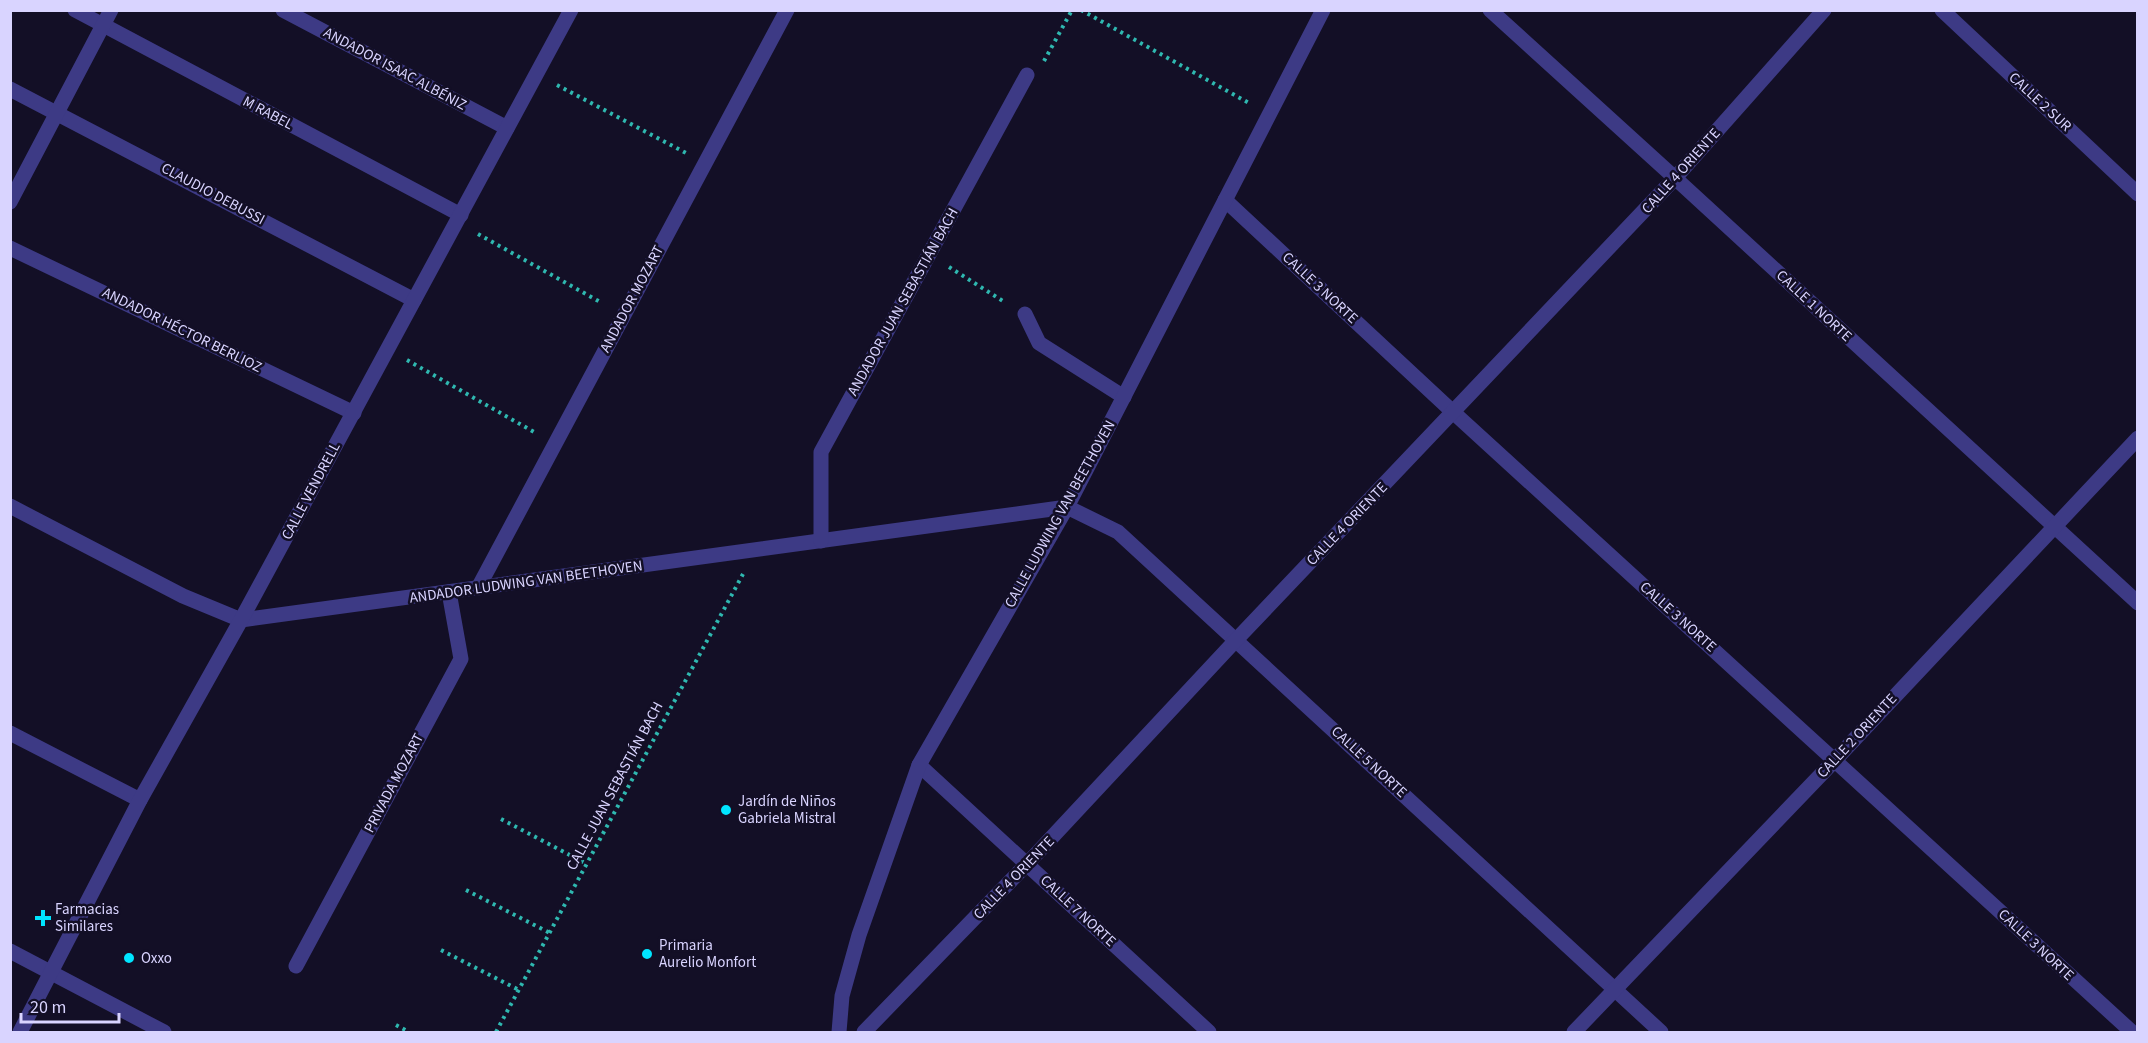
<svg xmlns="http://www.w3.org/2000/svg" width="2148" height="1043" font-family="'Source Sans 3',sans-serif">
  <rect width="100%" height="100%" fill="#130f26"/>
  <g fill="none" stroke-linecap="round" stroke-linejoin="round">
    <g stroke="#2fb8b0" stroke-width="4" stroke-dasharray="3 4.5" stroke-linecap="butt">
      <path d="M1081 10 1249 103"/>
      <path d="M1044 61 1072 10"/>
      <path d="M557 85 686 153"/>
      <path d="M478 234 602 303"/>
      <path d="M949 267 1006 303"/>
      <path d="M407 360 534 432"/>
      <path d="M501 819 587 864"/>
      <path d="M466 890 550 933"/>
      <path d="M441 950 519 990"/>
      <path d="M396 1025 409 1032"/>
      <path d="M496 1032 743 574"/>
    </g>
    <g stroke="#3d3a85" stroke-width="15">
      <path d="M75 10 461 215"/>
      <path d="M283 10 507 128"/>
      <path d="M10 89 414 300"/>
      <path d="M10 248 354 413"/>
    </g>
    <g stroke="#3d3a85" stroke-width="15">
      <path d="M1490 10 1675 178 2138 603"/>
      <path d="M1942 10 2138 194"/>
      <path d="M1225 200 1454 413 2132 1032"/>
      <path d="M10 202 111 10"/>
      <path d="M1025 314 1039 343 1124 397"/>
      <path d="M10 506 183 596 241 620 1067 507 1118 532 1661 1032"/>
      <path d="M821 541V452L1027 75"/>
      <path d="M478 588 787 10"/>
      <path d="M10 733 140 800"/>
      <path d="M919 765 1209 1032"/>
      <path d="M10 951 164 1032"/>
      <path d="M296 966 461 659 449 592"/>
      <path d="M20 1032 140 800 241 620 571 10"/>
      <path d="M839 1032 842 996 859 935 919 765 1067 507 1323 10"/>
      <path d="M864 1032 1027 864 1236 640 1675 178 1824 10"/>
      <path d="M1574 1032 1835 760 2138 438"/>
    </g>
  </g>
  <g fill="#00e5ff" stroke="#130f26" stroke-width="2">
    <circle cx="726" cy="810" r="6"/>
    <path d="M40 909h6v6h6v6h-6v6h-6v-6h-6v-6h6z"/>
    <circle cx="647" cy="954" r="6"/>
    <circle cx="129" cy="958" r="6"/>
  </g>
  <g text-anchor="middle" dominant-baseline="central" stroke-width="5" stroke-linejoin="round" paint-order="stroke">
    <g font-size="15" fill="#d9d4ff" stroke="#130f26">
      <text transform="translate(395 69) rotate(28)">ANDADOR ISAAC ALBÉNIZ</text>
      <text transform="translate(2040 102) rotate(43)">CALLE 2 SUR</text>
      <text transform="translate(268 113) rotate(28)">M RABEL</text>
      <text transform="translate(1681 171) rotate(-48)">CALLE 4 ORIENTE</text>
      <text transform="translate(213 194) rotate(28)">CLAUDIO DEBUSSI</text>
      <text transform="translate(1320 288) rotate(43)">CALLE 3 NORTE</text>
      <text transform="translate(632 299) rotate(-62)">ANDADOR MOZART</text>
      <text transform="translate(903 302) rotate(-61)">ANDADOR JUAN SEBASTIÁN BACH</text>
      <text transform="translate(1814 306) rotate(43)">CALLE 1 NORTE</text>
      <text transform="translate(182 330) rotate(26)">ANDADOR HÉCTOR BERLIOZ</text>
      <text transform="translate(311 491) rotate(-62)">CALLE VENDRELL</text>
      <text transform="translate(1060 514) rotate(-61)">CALLE LUDWING VAN BEETHOVEN</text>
      <text transform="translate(1347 524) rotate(-46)">CALLE 4 ORIENTE</text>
      <text transform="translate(526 582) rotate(-8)">ANDADOR LUDWING VAN BEETHOVEN</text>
      <text transform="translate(1678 617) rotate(42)">CALLE 3 NORTE</text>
      <text transform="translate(1857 736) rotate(-47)">CALLE 2 ORIENTE</text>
      <text transform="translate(1369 762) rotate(43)">CALLE 5 NORTE</text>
      <text transform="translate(394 783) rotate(-62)">PRIVADA MOZART</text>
      <text transform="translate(615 786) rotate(-62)">CALLE JUAN SEBASTIÁN BACH</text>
      <text transform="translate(1014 878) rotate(-46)">CALLE 4 ORIENTE</text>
      <text transform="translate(1078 911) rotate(43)">CALLE 7 NORTE</text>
      <text transform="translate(2036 945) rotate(43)">CALLE 3 NORTE</text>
    </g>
    <g font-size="15" fill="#d9d4ff" stroke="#130f26" text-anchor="start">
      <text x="738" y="801">Jardín de Niños<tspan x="738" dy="17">Gabriela Mistral</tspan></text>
      <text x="55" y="909">Farmacias<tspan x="55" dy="17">Similares</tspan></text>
      <text x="659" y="945">Primaria<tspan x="659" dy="17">Aurelio Monfort</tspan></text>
      <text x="141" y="958">Oxxo</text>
    </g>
  </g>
  <rect width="2148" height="1043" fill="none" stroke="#d9d4ff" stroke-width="24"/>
  <path d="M21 1013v9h98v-9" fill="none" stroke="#d9d4ff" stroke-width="3"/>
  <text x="30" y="1013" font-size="18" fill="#d9d4ff" stroke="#130f26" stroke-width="4.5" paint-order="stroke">20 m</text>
</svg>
